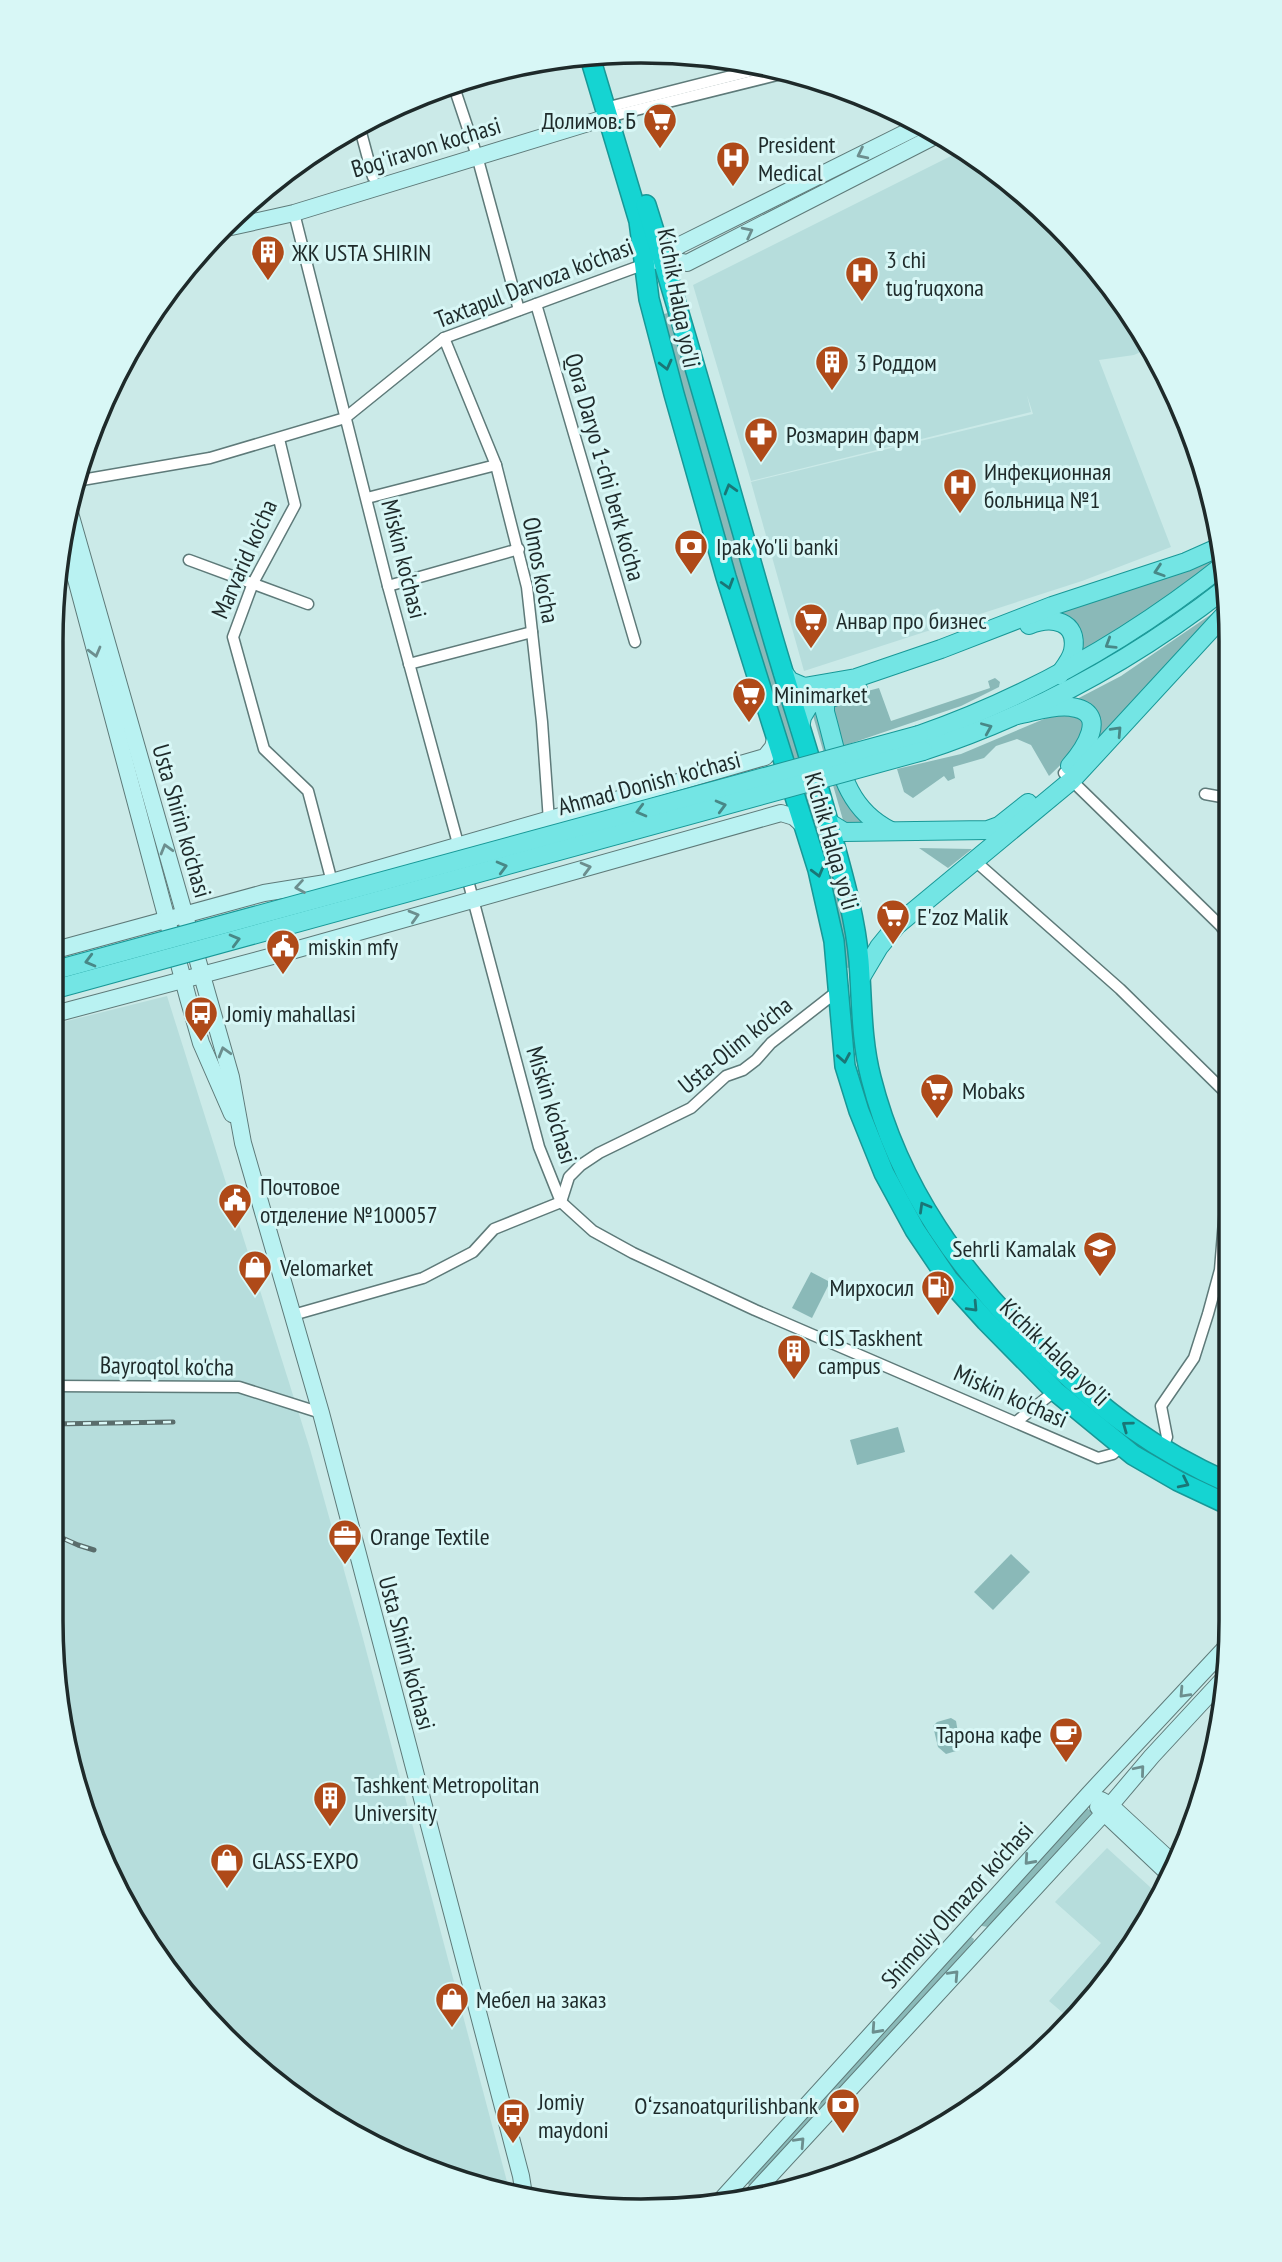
<svg xmlns="http://www.w3.org/2000/svg" width="1282" height="2262" font-family="'PT Sans Narrow',sans-serif">
  <rect width="100%" height="100%" fill="#cbeae8"/>
  <g fill="#b6dddc">
    <path d="M963 150 1058 223 1132 313 1149 348 1134 355 1099 360 1171 547 1082 581 804 671 751 482 1033 414 1027 395 1031 412 751 481 693 285Z"/>
    <path d="M167 996 310 1449 361 1631 510 2193 488 2191 313 2112 172 1980 82 1810 51 1621V1025Z"/>
    <path d="M1107 1848 1161 1897 1152 1916 1069 2018 1049 2001 1101 1943 1055 1902Z"/>
  </g>
  <g fill="#8ab9b8">
    <path d="M672 312 848 926 850 967 848 968 845 967 671 353 664 314Z"/>
    <path d="M1224 553 1168 597 1080 653 1054 612Z"/>
    <path d="M1216 611 1099 738V720L1075 700 1121 676Z"/>
    <path d="M995 678 1000 682 999 687 961 706 840 747 833 700 879 688 891 721 990 688 988 681Z"/>
    <path d="M821 705 819 714 844 800 854 813 877 828 845 823 843 820 812 712Z"/>
    <path d="M1067 713 1079 718 1083 723 1081 745 1049 776 1031 745 1017 739 996 746 984 758 953 767 955 778 948 781 944 776 913 798 904 792 897 769 961 754 1056 714Z"/>
    <path d="M919 848 972 849 948 868Z"/>
    <path d="M811 1272 830 1282 812 1318 792 1308Z"/>
    <path d="M898 1427 905 1452 857 1465 850 1440Z"/>
    <path d="M1011 1554 1030 1572 993 1610 974 1592Z"/>
    <path d="M951 1718 956 1721 960 1744 956 1751 946 1754 938 1747 933 1726 937 1722Z"/>
    <path d="M1087 1808 1092 1812 1090 1816 988 1927 982 1926 981 1923Z"/>
    <path d="M970 1936 974 1939 973 1942 751 2187 746 2182Z"/>
  </g>
  <g fill="none" stroke-linecap="round" stroke-linejoin="round">
    <g stroke="#5e7a79" stroke-width="13">
      <g id="street">
        <path d="M453 84 477 156 519 310"/>
        <path d="M605 108 767 67"/>
        <path d="M608 117 789 72"/>
        <path d="M359 125 373 177"/>
        <path d="M294 213 388 586 460 851"/>
        <path d="M536 304 635 642"/>
        <path d="M444 338 496 465 527 587 542 722 549 821"/>
        <path d="M279 439 295 505 253 583 233 637 264 749 308 791 332 882"/>
        <path d="M76 481 210 458 345 418 444 338 645 264"/>
        <path d="M367 498 496 465"/>
        <path d="M189 560 308 604"/>
        <path d="M388 586 519 549"/>
        <path d="M409 664 532 632"/>
        <path d="M1064 773 1228 933"/>
        <path d="M1205 794 1227 798"/>
        <path d="M974 860 1120 989 1228 1095"/>
        <path d="M466 873 539 1147 561 1202 593 1231 633 1253 755 1310 1098 1458 1113 1454 1121 1446"/>
        <path d="M1225 927 1222 928 1227 899"/>
        <path d="M293 1315 423 1278 473 1252 494 1229 561 1202 569 1177 581 1165 599 1153 691 1108 726 1076 743 1070 756 1060 771 1043 839 990"/>
        <path d="M51 1386 239 1387 321 1413"/>
        <path d="M1016 1422 1055 1391"/>
        <path d="M1162 1450 1167 1437 1161 1406 1194 1358 1208 1314 1220 1270 1228 1172"/>
      </g>
    </g>
    <g stroke="#5e7a79" stroke-width="18">
      <g id="secondary">
        <path d="M222 229 294 213 608 117"/>
        <path d="M663 258 687 263 941 133"/>
        <path d="M654 261 663 258 680 245 923 124"/>
        <path d="M70 513 231 1077 243 1143 321 1413 521 2176 524 2195"/>
        <path d="M65 538 188 998 201 1043 232 1114"/>
        <path d="M52 951 264 893 332 882 765 757 773 747 776 735"/>
        <path d="M51 1015 284 953 781 813 794 817 805 827"/>
        <path d="M1101 1800 1110 1805 1175 1865"/>
        <path d="M1098 1807 1171 1876"/>
        <path d="M754 2193 1103 1814 1152 1756 1227 1675"/>
        <path d="M721 2200 1089 1794 1230 1643"/>
      </g>
    </g>
    <g stroke="#189897" stroke-width="20">
      <g id="primary">
        <path d="M1029 625C1051 616 1079 620 1073 651 1071 660 1064 668 1059 675"/>
        <path d="M783 672 790 681 804 687 856 678 941 649 1052 606 1186 562 1222 546"/>
        <path d="M832 692 825 699V712C839 760 842 807 891 831"/>
        <path d="M1017 715C1033 712 1055 704 1071 707 1111 712 1083 751 1070 766"/>
        <path d="M800 728 802 717 809 705 858 689"/>
        <path d="M919 735C1031 696 1133 637 1226 563"/>
        <path d="M923 751C1033 715 1135 659 1226 588"/>
        <path d="M828 822 844 832 988 830 999 826 1028 803"/>
        <path d="M860 979 879 947 897 925 1072 780 1226 613"/>
      </g>
    </g>
    <g stroke="#189897" stroke-width="22">
      <g id="highway">
        <path d="M589 54 639 221 649 299 674 394 726 577 818 870 834 941 845 1066 859 1111 884 1173 915 1230 948 1279 986 1321 1055 1391 1133 1455 1178 1481 1229 1505"/>
        <path d="M646 205C690 345 729 486 770 628 789 694 811 759 829 825 841 869 855 915 859 961 862 1000 861 1040 871 1078 899 1189 962 1275 1044 1354 1104 1412 1153 1449 1229 1483"/>
      </g>
    </g>
    <use href="#street" stroke="#fff" stroke-width="10"/>
    <use href="#secondary" stroke="#b9f2f2" stroke-width="16"/>
    <use href="#primary" stroke="#73e5e4" stroke-width="18"/>
    <use href="#highway" stroke="#15d4d2" stroke-width="19"/>
    <g stroke="#5a6d6c" stroke-width="5">
      <g id="rail">
        <path d="M51 1424 173 1422"/>
        <path d="M51 1533 78 1545 94 1550"/>
      </g>
    </g>
    <use href="#rail" stroke="#d8f7f6" stroke-width="2.5" stroke-dasharray="8" stroke-linecap="butt"/>
    <g stroke="#189897" stroke-width="20" stroke-linecap="butt">
      <g id="primary-bridge">
        <path d="M52 971 919 735"/>
        <path d="M52 990 923 751"/>
      </g>
    </g>
    <use href="#primary-bridge" stroke="#73e5e4" stroke-width="18"/>
  </g>
  <defs><path id="oneway-chevron" d="M-2-3.5L2.5 0L-2 3.5" fill="none" stroke-width="1.6" stroke-linecap="round" stroke-linejoin="round" transform="scale(1.75)"/></defs>
  <g stroke="#6c8e8e">
    <use href="#oneway-chevron" transform="translate(862 154) rotate(154)"/>
    <use href="#oneway-chevron" transform="translate(748 232) rotate(-27)"/>
    <use href="#oneway-chevron" transform="translate(95 652) rotate(75)"/>
    <use href="#oneway-chevron" transform="translate(166 849) rotate(-106)"/>
    <use href="#oneway-chevron" transform="translate(586 868) rotate(-15)"/>
    <use href="#oneway-chevron" transform="translate(300 887) rotate(171)"/>
    <use href="#oneway-chevron" transform="translate(414 916) rotate(-16)"/>
    <use href="#oneway-chevron" transform="translate(224 1052) rotate(-106)"/>
    <use href="#oneway-chevron" transform="translate(1184 1693) rotate(133)"/>
    <use href="#oneway-chevron" transform="translate(1140 1770) rotate(-50)"/>
    <use href="#oneway-chevron" transform="translate(1029 1860) rotate(132)"/>
    <use href="#oneway-chevron" transform="translate(954 1975) rotate(-47)"/>
    <use href="#oneway-chevron" transform="translate(876 2029) rotate(132)"/>
    <use href="#oneway-chevron" transform="translate(800 2142) rotate(-47)"/>
  </g>
  <g stroke="#1a7676">
    <use href="#oneway-chevron" transform="translate(666 365) rotate(76)"/>
    <use href="#oneway-chevron" transform="translate(730 489) rotate(-106)"/>
    <use href="#oneway-chevron" transform="translate(728 584) rotate(73)"/>
    <use href="#oneway-chevron" transform="translate(818 872) rotate(75)"/>
    <use href="#oneway-chevron" transform="translate(844 1058) rotate(80)"/>
    <use href="#oneway-chevron" transform="translate(924 1207) rotate(-120)"/>
    <use href="#oneway-chevron" transform="translate(973 1307) rotate(47)"/>
    <use href="#oneway-chevron" transform="translate(1127 1426) rotate(-144)"/>
    <use href="#oneway-chevron" transform="translate(1184 1483) rotate(26)"/>
  </g>
  <g stroke="#488887">
    <use href="#oneway-chevron" transform="translate(1159 571) rotate(162)"/>
    <use href="#oneway-chevron" transform="translate(1110 644) rotate(148)"/>
    <use href="#oneway-chevron" transform="translate(987 728) rotate(-23)"/>
    <use href="#oneway-chevron" transform="translate(1117 731) rotate(-47)"/>
    <use href="#oneway-chevron" transform="translate(721 806) rotate(-15)"/>
    <use href="#oneway-chevron" transform="translate(641 811) rotate(165)"/>
    <use href="#oneway-chevron" transform="translate(502 867) rotate(-15)"/>
    <use href="#oneway-chevron" transform="translate(235 940) rotate(-15)"/>
    <use href="#oneway-chevron" transform="translate(90 961) rotate(165)"/>
  </g>
  <defs>
    <g id="supermarket-pin" transform="scale(1.75)"><path d="M0 17L-7.5 6A9.5 9.5 0 1 1 7.5 6Z" fill="#af4a19" stroke="#d8f7f6"/><path d="M-6-5.5h2.5l.6 2H6L4.5 2H-2.5L-4.4-4H-6ZM-1.5 3.2a1.3 1.3 0 1 0 .1 0ZM3 3.2a1.3 1.3 0 1 0 .1 0Z" fill="#fff"/></g>
    <g id="hospital-pin" transform="scale(1.75)"><path d="M0 17L-7.5 6A9.5 9.5 0 1 1 7.5 6Z" fill="#af4a19" stroke="#d8f7f6"/><path d="M-5-5h3v3.5h4V-5h3V5h-3V1.5h-4V5h-3Z" fill="#fff"/></g>
    <g id="building-pin" transform="scale(1.75)"><path d="M0 17L-7.5 6A9.5 9.5 0 1 1 7.5 6Z" fill="#af4a19" stroke="#d8f7f6"/><path d="M-4-6H4V6H1V3H-1V6H-4ZM-2.5-4.3h1.7v1.8h-1.7ZM.8-4.3h1.7v1.8H.8ZM-2.5-1h1.7V.8h-1.7ZM.8-1h1.7V.8H.8Z" fill="#fff"/></g>
    <g id="pharmacy-pin" transform="scale(1.75)"><path d="M0 17L-7.5 6A9.5 9.5 0 1 1 7.5 6Z" fill="#af4a19" stroke="#d8f7f6"/><path d="M-2-6h4v4h4v4h-4v4h-4v-4h-4v-4h4Z" fill="#fff"/></g>
    <g id="bank-pin" transform="scale(1.75)"><path d="M0 17L-7.5 6A9.5 9.5 0 1 1 7.5 6Z" fill="#af4a19" stroke="#d8f7f6"/><path d="M-6-4H6V4H-6ZM0-2.3a2.3 2.3 0 1 0 0 4.6a2.3 2.3 0 1 0 0-4.6Z" fill="#fff"/></g>
    <g id="civic-pin" transform="scale(1.75)"><path d="M0 17L-7.5 6A9.5 9.5 0 1 1 7.5 6Z" fill="#af4a19" stroke="#d8f7f6"/><path d="M-.6-6.5H3V-4.5H.6V-3L4-1V1h2V6H-6V1h2V-1L-.6-3ZM-1.2 2.5V6h2.4V2.5Z" fill="#fff"/></g>
    <g id="bus-pin" transform="scale(1.75)"><path d="M0 17L-7.5 6A9.5 9.5 0 1 1 7.5 6Z" fill="#af4a19" stroke="#d8f7f6"/><path d="M-5-6H5V4H4V6H2V4H-2V6H-4V4H-5ZM-3.5-4V0h7V-4ZM-3.5 1.2v1.5H-2V1.2ZM2 1.2v1.5H3.5V1.2Z" fill="#fff"/></g>
    <g id="school-pin" transform="scale(1.75)"><path d="M0 17L-7.5 6A9.5 9.5 0 1 1 7.5 6Z" fill="#af4a19" stroke="#d8f7f6"/><path d="M0-5L7-2L0 1L-7-2ZM-4 1L0 2.5L4 1V4Q0 6-4 4Z" fill="#fff"/></g>
    <g id="shop-pin" transform="scale(1.75)"><path d="M0 17L-7.5 6A9.5 9.5 0 1 1 7.5 6Z" fill="#af4a19" stroke="#d8f7f6"/><path d="M-5-2.5h2.3a2.7 3.5 0 0 1 5.4 0H5L5.5 6h-11ZM-1.5-2.5h3a1.5 2.3 0 0 0-3 0Z" fill="#fff"/></g>
    <g id="fuel-pin" transform="scale(1.75)"><path d="M0 17L-7.5 6A9.5 9.5 0 1 1 7.5 6Z" fill="#af4a19" stroke="#d8f7f6"/><path d="M-5.5-6h7V0h2V4h1.3V-2.5L3-4.5l.8-.8L6-3V5H2.5V1h-1V6h-7ZM-4.2-4.7v3.2H.2V-4.7Z" fill="#fff"/></g>
    <g id="office-pin" transform="scale(1.75)"><path d="M0 17L-7.5 6A9.5 9.5 0 1 1 7.5 6Z" fill="#af4a19" stroke="#d8f7f6"/><path d="M-6-3h4V-5.5h4V-3h4V5H-6ZM-1-4.5V-3h2v-1.5ZM-6 0V1H6V0Z" fill="#fff"/></g>
    <g id="cafe-pin" transform="scale(1.75)"><path d="M0 17L-7.5 6A9.5 9.5 0 1 1 7.5 6Z" fill="#af4a19" stroke="#d8f7f6"/><path d="M-5.5-4.5H6V0H3Q3 3.5 0 3.5H-2.5Q-5.5 3.5-5.5 0ZM3-3.2v2h1.7v-2ZM-6 4.5H4V6H-6Z" fill="#fff"/></g>
  </defs>
  <g fill-rule="evenodd">
    <use href="#supermarket-pin" x="660" y="120"/>
    <use href="#hospital-pin" x="733" y="158"/>
    <use href="#building-pin" x="268" y="252"/>
    <use href="#hospital-pin" x="862" y="273"/>
    <use href="#building-pin" x="832" y="362"/>
    <use href="#pharmacy-pin" x="761" y="434"/>
    <use href="#hospital-pin" x="960" y="485"/>
    <use href="#bank-pin" x="691" y="546"/>
    <use href="#supermarket-pin" x="811" y="620"/>
    <use href="#supermarket-pin" x="749" y="694"/>
    <use href="#supermarket-pin" x="893" y="916"/>
    <use href="#civic-pin" x="283" y="946"/>
    <use href="#bus-pin" x="201" y="1013"/>
    <use href="#supermarket-pin" x="937" y="1090"/>
    <use href="#civic-pin" x="235" y="1200"/>
    <use href="#school-pin" x="1100" y="1248"/>
    <use href="#shop-pin" x="255" y="1267"/>
    <use href="#fuel-pin" x="938" y="1287"/>
    <use href="#building-pin" x="794" y="1351"/>
    <use href="#office-pin" x="345" y="1536"/>
    <use href="#cafe-pin" x="1066" y="1734"/>
    <use href="#building-pin" x="330" y="1798"/>
    <use href="#shop-pin" x="227" y="1860"/>
    <use href="#shop-pin" x="452" y="1999"/>
    <use href="#bank-pin" x="843" y="2105"/>
    <use href="#bus-pin" x="513" y="2115"/>
  </g>
  <g text-anchor="middle" dominant-baseline="central" stroke-width="6" stroke-linejoin="round" paint-order="stroke">
    <g font-size="24" fill="#1e2a2a" stroke="#d8f7f6" text-anchor="start">
      <text x="636" y="120" text-anchor="end">Долимов. Б</text>
      <text x="758" y="144">President<tspan x="758" dy="28">Medical</tspan></text>
      <text x="292" y="252">ЖК USTA SHIRIN</text>
      <text x="886" y="259">3 chi<tspan x="886" dy="28">tug'ruqxona</tspan></text>
      <text x="856" y="362">3 Роддом</text>
      <text x="786" y="434">Розмарин фарм</text>
      <text x="984" y="471">Инфекционная<tspan x="984" dy="28">больница №1</tspan></text>
      <text x="716" y="546">Ipak Yo'li banki</text>
      <text x="836" y="620">Анвар про бизнес</text>
      <text x="774" y="694">Minimarket</text>
      <text x="917" y="916">E'zoz Malik</text>
      <text x="308" y="946">miskin mfy</text>
      <text x="226" y="1013">Jomiy mahallasi</text>
      <text x="962" y="1090">Mobaks</text>
      <text x="260" y="1186">Почтовое<tspan x="260" dy="28">отделение №100057</tspan></text>
      <text x="1076" y="1248" text-anchor="end">Sehrli Kamalak</text>
      <text x="280" y="1267">Velomarket</text>
      <text x="914" y="1287" text-anchor="end">Мирхосил</text>
      <text x="818" y="1337">CIS Taskhent<tspan x="818" dy="28">campus</tspan></text>
      <text x="370" y="1536">Orange Textile</text>
      <text x="1042" y="1734" text-anchor="end">Тарона кафе</text>
      <text x="354" y="1784">Tashkent Metropolitan<tspan x="354" dy="28">University</tspan></text>
      <text x="252" y="1860">GLASS-EXPO</text>
      <text x="476" y="1999">Мебел на заказ</text>
      <text x="538" y="2101">Jomiy<tspan x="538" dy="28">maydoni</tspan></text>
      <text x="818" y="2105" text-anchor="end">Oʻzsanoatqurilishbank</text>
    </g>
    <g font-size="24" fill="#1e2a2a" stroke="#d8f7f6">
      <text transform="translate(426 147) rotate(-17)">Bog'iravon kochasi</text>
      <text transform="translate(534 283) rotate(-21)">Taxtapul Darvoza ko'chasi</text>
      <text transform="translate(679 298) rotate(79)">Kichik Halqa yo'li</text>
      <text transform="translate(605 467) rotate(74)">Qora Daryo 1-chi berk ko'cha</text>
      <text transform="translate(244 559) rotate(-66)">Marvarid ko'cha</text>
      <text transform="translate(404 559) rotate(76)">Miskin ko'chasi</text>
      <text transform="translate(541 570) rotate(79)">Olmos ko'cha</text>
      <text transform="translate(649 783) rotate(-15)">Ahmad Donish ko'chasi</text>
      <text transform="translate(182 821) rotate(74)">Usta Shirin ko'chasi</text>
      <text transform="translate(832 841) rotate(74)">Kichik Halqa yo'li</text>
      <text transform="translate(735 1045) rotate(-39)">Usta-Olim ko'cha</text>
      <text transform="translate(552 1105) rotate(73)">Miskin ko'chasi</text>
      <text transform="translate(1055 1352) rotate(44)">Kichik Halqa yo'li</text>
      <text transform="translate(167 1366) rotate(1)">Bayroqtol ko'cha</text>
      <text transform="translate(1011 1396) rotate(24)">Miskin ko'chasi</text>
      <text transform="translate(407 1653) rotate(75)">Usta Shirin ko'chasi</text>
      <text transform="translate(957 1905) rotate(-48)">Shimoliy Olmazor ko'chasi</text>
    </g>
  </g>
  <path d="M0 0H1282V2262H0ZM641 63H641A578 578 0 0 1 1219 641V1621A578 578 0 0 1 641 2199H641A578 578 0 0 1 63 1621V641A578 578 0 0 1 641 63Z" fill="#d8f7f6" fill-rule="evenodd"/>
  <path fill="none" stroke="#1e2a2a" stroke-width="3.5" d="M641 63H641A578 578 0 0 1 1219 641V1621A578 578 0 0 1 641 2199H641A578 578 0 0 1 63 1621V641A578 578 0 0 1 641 63Z"/>
</svg>
